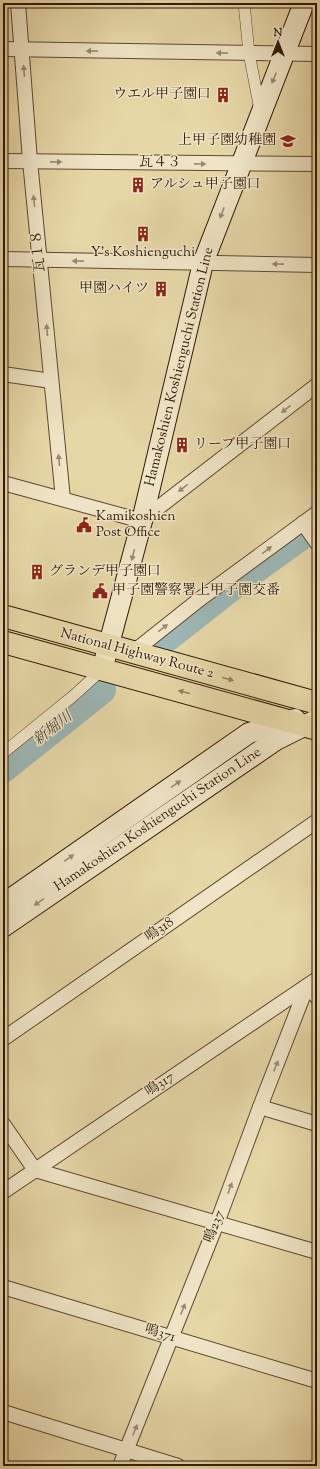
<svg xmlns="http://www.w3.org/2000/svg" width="320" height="1469" font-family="'Sorts Mill Goudy','Noto Serif JP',serif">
  <rect width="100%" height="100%" fill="#e6d7a7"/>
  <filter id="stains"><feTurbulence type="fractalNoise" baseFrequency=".005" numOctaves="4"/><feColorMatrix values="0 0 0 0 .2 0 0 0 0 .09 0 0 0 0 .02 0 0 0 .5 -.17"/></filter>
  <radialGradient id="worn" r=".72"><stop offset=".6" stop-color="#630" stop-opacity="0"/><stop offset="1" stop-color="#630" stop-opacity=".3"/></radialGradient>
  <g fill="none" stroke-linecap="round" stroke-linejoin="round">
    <g stroke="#9cb6b4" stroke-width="28">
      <path d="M167 638 242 579 317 525"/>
      <path d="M3 769 102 690"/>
    </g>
    <g stroke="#5e482f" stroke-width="12">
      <g id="pedestrian">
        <path d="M244 3 249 53 260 110"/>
        <path d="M3 753 72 697 102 670"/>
      </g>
    </g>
    <g stroke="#5e482f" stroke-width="16">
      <g id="minor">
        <path d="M18 3 30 161 63 499"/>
        <path d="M3 49 317 54"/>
        <path d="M3 161 317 164"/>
        <path d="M3 259 317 265"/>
        <path d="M3 374 51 381"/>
        <path d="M3 483 142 521"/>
        <path d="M143 517 150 514 317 385"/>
        <path d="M303 523 317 543"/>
        <path d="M132 653 200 599 317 513"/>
        <path d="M3 1039 317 821"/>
        <path d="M260 1107 317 1124"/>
        <path d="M3 1124 35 1170 317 1252"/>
        <path d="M3 1192 317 979"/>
        <path d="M3 1287 317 1381"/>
        <path d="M3 1412 178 1466"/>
        <path d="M120 1466 217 1223 260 1107 307 986 317 997"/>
      </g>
    </g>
    <g stroke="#301807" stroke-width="22">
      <g id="secondary">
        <path d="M102 670 142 521 203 263 304 3"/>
        <path d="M3 904 249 733 295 719"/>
        <path d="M3 927 276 740 314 721"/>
      </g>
    </g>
    <g stroke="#301807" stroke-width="24">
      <g id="trunk">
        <path d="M3 616 317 703"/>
        <path d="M3 642 317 729"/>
      </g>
    </g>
    <use href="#pedestrian" stroke="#efe5c6" stroke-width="11"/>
    <use href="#minor" stroke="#efe5c6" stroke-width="14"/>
    <use href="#secondary" stroke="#efe5c6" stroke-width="20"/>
    <use href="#trunk" stroke="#e6d7a7" stroke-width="22"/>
  </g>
  <defs><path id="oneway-solid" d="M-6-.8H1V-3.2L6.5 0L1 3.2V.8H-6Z"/></defs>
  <g fill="#998970">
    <use href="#oneway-solid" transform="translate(92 51) rotate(-179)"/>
    <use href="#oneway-solid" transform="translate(222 53) rotate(-179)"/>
    <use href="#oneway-solid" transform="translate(24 71) rotate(-94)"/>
    <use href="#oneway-solid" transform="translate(274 78) rotate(112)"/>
    <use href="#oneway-solid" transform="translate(56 162) rotate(1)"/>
    <use href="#oneway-solid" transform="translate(200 164) rotate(1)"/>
    <use href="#oneway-solid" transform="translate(34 201) rotate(-96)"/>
    <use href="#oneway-solid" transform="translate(222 213) rotate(111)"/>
    <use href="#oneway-solid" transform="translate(78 261) rotate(-179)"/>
    <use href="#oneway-solid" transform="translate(278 264) rotate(-179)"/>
    <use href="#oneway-solid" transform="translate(47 330) rotate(-95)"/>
    <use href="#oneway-solid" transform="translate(286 409) rotate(142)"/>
    <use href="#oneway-solid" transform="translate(59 460) rotate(-95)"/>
    <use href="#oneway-solid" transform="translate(183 488) rotate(142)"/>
    <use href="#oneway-solid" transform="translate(267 550) rotate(-37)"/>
    <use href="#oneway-solid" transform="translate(133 555) rotate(104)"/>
    <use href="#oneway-solid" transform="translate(163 628) rotate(-38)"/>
    <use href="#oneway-solid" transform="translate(176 784) rotate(-35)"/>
    <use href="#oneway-solid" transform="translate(69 858) rotate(-35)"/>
    <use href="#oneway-solid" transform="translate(39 902) rotate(146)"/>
    <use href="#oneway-solid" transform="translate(276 1066) rotate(-68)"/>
    <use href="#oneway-solid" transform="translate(230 1188) rotate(-70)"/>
    <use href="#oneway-solid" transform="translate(183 1309) rotate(-68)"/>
    <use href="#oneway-solid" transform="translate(135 1430) rotate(-68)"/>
  </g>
  <g fill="#94815f">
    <use href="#oneway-solid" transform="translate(228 679) rotate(15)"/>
    <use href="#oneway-solid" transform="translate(184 692) rotate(-165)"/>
  </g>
  <defs>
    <g id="building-bare" transform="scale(1.2)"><path d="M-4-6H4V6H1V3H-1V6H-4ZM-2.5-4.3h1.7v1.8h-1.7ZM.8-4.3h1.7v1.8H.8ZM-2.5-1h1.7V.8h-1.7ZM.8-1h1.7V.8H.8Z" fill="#8f2418" stroke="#efe5c6" stroke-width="2.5" paint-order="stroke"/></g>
    <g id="school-bare" transform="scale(1.2)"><path d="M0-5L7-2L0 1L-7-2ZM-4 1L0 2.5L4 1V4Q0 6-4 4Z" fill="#8f2418" stroke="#efe5c6" stroke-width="2.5" paint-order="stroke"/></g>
    <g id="civic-bare" transform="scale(1.2)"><path d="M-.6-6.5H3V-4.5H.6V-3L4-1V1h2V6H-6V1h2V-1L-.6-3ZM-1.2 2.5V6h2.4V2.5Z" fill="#8f2418" stroke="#efe5c6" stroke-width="2.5" paint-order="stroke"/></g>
  </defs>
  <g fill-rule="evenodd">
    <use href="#building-bare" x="223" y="95"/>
    <use href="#school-bare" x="288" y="141"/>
    <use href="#building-bare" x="138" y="185"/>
    <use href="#building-bare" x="143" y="234"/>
    <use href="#building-bare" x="161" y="289"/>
    <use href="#building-bare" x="182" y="445"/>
    <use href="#civic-bare" x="84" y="525"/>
    <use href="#building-bare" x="37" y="572"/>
    <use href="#civic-bare" x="100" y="591"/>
  </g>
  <g text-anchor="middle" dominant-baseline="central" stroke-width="3" stroke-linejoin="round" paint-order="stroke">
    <g font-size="14" fill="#301807" stroke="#efe5c6" text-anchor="start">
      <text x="211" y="95" text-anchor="end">ウエル甲子園口</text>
      <text x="276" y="141" text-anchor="end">上甲子園幼稚園</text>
      <text x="150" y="185">アルシュ甲子園口</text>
      <text x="143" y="253" text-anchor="middle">Y's Koshienguchi</text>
      <text x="149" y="289" text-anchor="end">甲園ハイツ</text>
      <text x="194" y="445">リーブ甲子園口</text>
      <text x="96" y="517">Kamikoshien<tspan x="96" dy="16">Post Office</tspan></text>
      <text x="49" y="572">グランデ甲子園口</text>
      <text x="112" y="591">甲子園警察署上甲子園交番</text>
    </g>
    <g font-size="14" fill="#301807" stroke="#efe5c6">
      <text transform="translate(160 163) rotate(1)">瓦４３</text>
      <text transform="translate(39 251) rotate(-96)">瓦１８</text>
      <text transform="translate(180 367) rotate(-76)">Hamakoshien Koshienguchi Station Line</text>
      <text transform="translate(137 654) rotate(15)">National Highway Route 2</text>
      <text transform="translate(158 820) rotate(-34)">Hamakoshien Koshienguchi Station Line</text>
      <text transform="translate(160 930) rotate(-35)">鳴318</text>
      <text transform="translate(160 1085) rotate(-34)">鳴317</text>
      <text transform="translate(215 1227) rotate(-69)">鳴237</text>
      <text transform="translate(160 1334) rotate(17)">鳴371</text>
    </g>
    <g font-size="15" font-style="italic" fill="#50473b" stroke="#efe5c6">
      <text transform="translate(53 729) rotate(-38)">新堀川</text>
    </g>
  </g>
  <rect width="320" height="1469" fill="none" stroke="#e6d7a7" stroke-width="16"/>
  <rect x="4" y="4" width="312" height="1461" fill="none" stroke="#301807" stroke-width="2"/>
  <rect x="8" y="8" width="304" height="1453" fill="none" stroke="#301807"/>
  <g transform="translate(278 42)" stroke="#efe5c6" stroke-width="3" paint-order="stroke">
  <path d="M0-3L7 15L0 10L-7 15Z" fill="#301807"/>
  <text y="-6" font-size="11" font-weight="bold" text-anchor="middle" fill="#301807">N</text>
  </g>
  <rect width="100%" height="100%" filter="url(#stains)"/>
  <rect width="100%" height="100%" fill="url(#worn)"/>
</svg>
